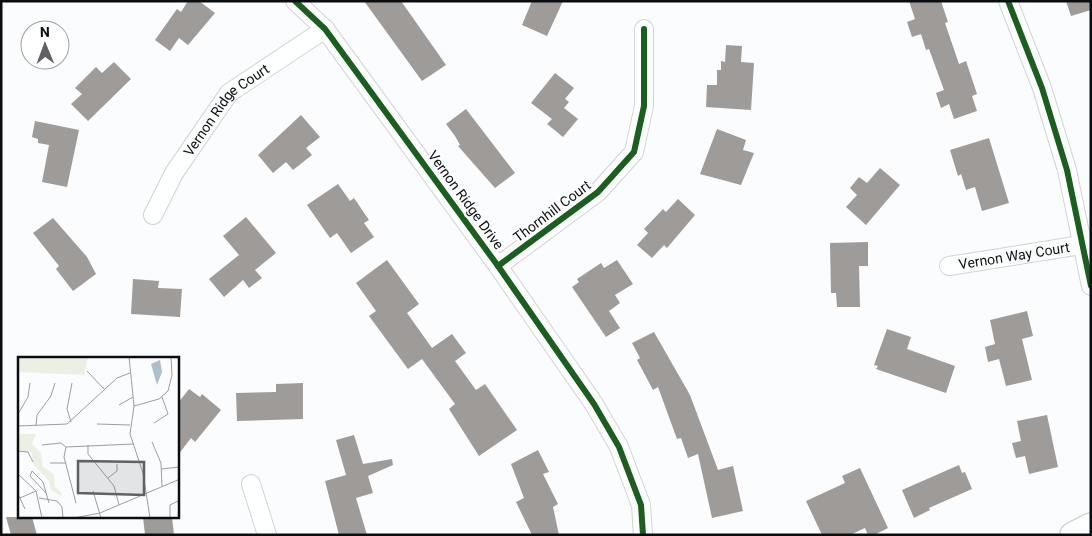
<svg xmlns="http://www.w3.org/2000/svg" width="1092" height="536" font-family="Roboto,sans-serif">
  <rect width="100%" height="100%" fill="#fbfcfd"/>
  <g fill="#9f9b98">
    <path d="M188 1H199L215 13 188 45 179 38 170 51 155 40 177 9 181 12Z"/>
    <path d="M364 1H401L446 65 422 81Z"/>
    <path d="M532 1H563L547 36 522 25Z"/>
    <path d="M909 1H941L948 22 945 23 959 64 966 61 977 94 972 96 977 111 954 119 949 104 941 108 936 93 944 90 929 49 926 50 921 34 912 37 907 22 915 19Z"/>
    <path d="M1066 1H1091V10L1071 16Z"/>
    <path d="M726 45 742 46 741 62 754 63 751 110 706 107 707 85H717V70H721V61L725 62Z"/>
    <path d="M114 62 131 79 88 121 71 104 82 94 75 88 96 67 102 73Z"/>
    <path d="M555 73 574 88 565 99 569 102 564 108 578 119 563 137 547 124 552 119 531 103Z"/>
    <path d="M466 109 515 173 495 188 458 146 460 145 455 136 446 124Z"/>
    <path d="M301 115 320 137 306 148 312 155 293 170 286 162 273 173 258 155Z"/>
    <path d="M35 121 79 130 67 187 42 182 49 145 38 143V139L32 137Z"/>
    <path d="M717 129 746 140 743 150 754 153 741 185 700 174Z"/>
    <path d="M989 138 1009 203 982 211 975 187 966 190 961 174 958 176 950 150Z"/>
    <path d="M880 168 900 185 866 225 846 207 857 195 850 188 859 177 867 183Z"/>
    <path d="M338 184 350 201 354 198 369 220 364 223 374 237 351 253 337 233 330 238 307 205Z"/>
    <path d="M678 199 695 215 667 248 664 245 652 258 637 245 648 233 644 229 663 209 666 212Z"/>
    <path d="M246 217 276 253 255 270 262 278 249 288 243 280 224 297 209 279 239 255 223 236Z"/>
    <path d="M53 218 87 257 96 274 73 291 56 269 59 266 33 233Z"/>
    <path d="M868 242V266H859L860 307H837L836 293H831L830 243Z"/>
    <path d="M387 260 419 304 407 313 432 348 452 334 466 353 455 361 476 390 485 384 517 430 479 456 449 409 455 404 422 359 408 369 369 316 376 311 356 283Z"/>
    <path d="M617 260 633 284 615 295 620 303 609 311 620 328 606 337 572 287 579 282 577 279 601 263 604 268Z"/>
    <path d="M133 279 159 281 158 288 182 289 180 317 131 314Z"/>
    <path d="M1027 311 1033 336 1022 339 1032 380 1006 386 999 359 988 362 985 347 995 344 990 320Z"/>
    <path d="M887 329 911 337 907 349 955 366 946 393 876 369 878 366 874 365Z"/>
    <path d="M654 332 690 395 718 470 733 466 743 511 712 518 698 454 688 458 681 438 677 439 658 387 653 390 637 360 640 358 632 343Z"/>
    <path d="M303 383V419L237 421 236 393 276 392V384Z"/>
    <path d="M189 389 200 397 202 394 221 410 195 442 191 438 178 455V403Z"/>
    <path d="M1047 415 1058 467 1029 474 1025 456 1016 458 1012 443 1021 441 1017 421Z"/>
    <path d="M354 435 363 464 392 459 393 465 368 476 373 493 356 498 367 535H339L325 481 346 475 336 440Z"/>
    <path d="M538 450 549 472 543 474 558 504 553 507 559 535H532L516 502 524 498 511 464Z"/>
    <path d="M959 465 962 473 965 472 972 489 929 508 930 510 914 518 902 490Z"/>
    <path d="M860 468 888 528 874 535H868L865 528 850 535H822L806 501 845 483 842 476Z"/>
    <path d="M6 517H32L37 535H11Z"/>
    <path d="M143 517H172L174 535H145Z"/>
  </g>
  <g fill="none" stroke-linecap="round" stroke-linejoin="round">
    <g stroke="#d1d3d5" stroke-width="20">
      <g id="street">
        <path d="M295 1 325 29 498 266 594 404 619 447 641 505 643 535"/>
        <path d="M1008 1 1042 88 1067 170 1091 286"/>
        <path id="s1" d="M153 215 174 173 229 93 325 29"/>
        <path d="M498 266 598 192 634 152 644 106V29"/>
        <path id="s2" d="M949 266 1081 245"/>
        <path d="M251 484 267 535"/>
      </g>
    </g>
    <g stroke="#d1d3d5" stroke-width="28">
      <path id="secondary" d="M1073 535 1091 526"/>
    </g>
    <use href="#street" stroke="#feffff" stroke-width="18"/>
    <use href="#secondary" stroke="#feffff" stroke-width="25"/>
    <g stroke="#fff" stroke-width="9">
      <g id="cycleway">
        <path d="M295 1 325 29 498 266 594 404 619 447 641 505 643 535"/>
        <path d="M1008 1 1042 88 1067 170 1091 286"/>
        <path d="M498 266 598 192 634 152 644 106V29"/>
      </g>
    </g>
    <use href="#cycleway" stroke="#1b5e20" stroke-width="6"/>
  </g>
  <g text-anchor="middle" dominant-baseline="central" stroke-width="5" stroke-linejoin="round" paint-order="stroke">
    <g font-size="14" fill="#0b0e11" stroke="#fff">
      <text stroke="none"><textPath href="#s1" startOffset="130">Vernon Ridge Court</textPath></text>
      <text transform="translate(466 200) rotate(54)">Vernon Ridge Drive</text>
      <text transform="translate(552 211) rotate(-37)">Thornhill Court</text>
      <text stroke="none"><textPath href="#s2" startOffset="66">Vernon Way Court</textPath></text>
    </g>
  </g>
  <g transform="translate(18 357)">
    <rect width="161" height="161" fill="#fbfcfd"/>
    <path d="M0 0H70L66 18 0 15ZM0 77H18L14 87 23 96 25 110 36 117 37 130 44 136 43 139 33 133 31 124 16 108 13 95 0 93Z" fill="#ecf0e4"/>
    <path d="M142 3 144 15 139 28 133 7Z" fill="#acbfcd"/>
    <path fill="none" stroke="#9b9d9f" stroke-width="1" d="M111 0 116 49 112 77 125 116 132 161M69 14 87 33M101 48 115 40M116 49 141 42 150 34 154 18 153 0M0 57 10 40 12 26M53 65 49 52 54 26M136 66 150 57 144 40M79 67 112 68M0 69 49 67 99 21 112 16M18 69 19 58 33 39 37 26M134 85 143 106 144 129M24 88 43 86 48 90M70 88V97L96 129 101 148M0 94 10 95 15 105M32 106H48M143 112 162 110M14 114 25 125 31 146M14 114 12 119 29 137M0 117 18 134 24 161M90 121 99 114V107M75 134 83 161M0 137 7 152M2 141 18 134M21 141 39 144 44 150 45 161M58 146 46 100 48 90 116 87M56 161 82 156 162 122M152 161V148L162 143"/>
    <path fill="#5f6164" fill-opacity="0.15" stroke="#5f6164" stroke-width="2.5" d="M60 104 126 105V138L60 136Z"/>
    <rect width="161" height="161" fill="none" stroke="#0b0e11" stroke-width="2.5"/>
  </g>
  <rect width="1092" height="536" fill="none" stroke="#0b0e11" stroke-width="5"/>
  <g transform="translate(45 45) rotate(359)"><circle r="24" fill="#ffffff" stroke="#9d9fa0"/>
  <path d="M0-4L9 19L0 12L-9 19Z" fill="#5f6164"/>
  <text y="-8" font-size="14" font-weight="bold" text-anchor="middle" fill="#0b0e11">N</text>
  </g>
</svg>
